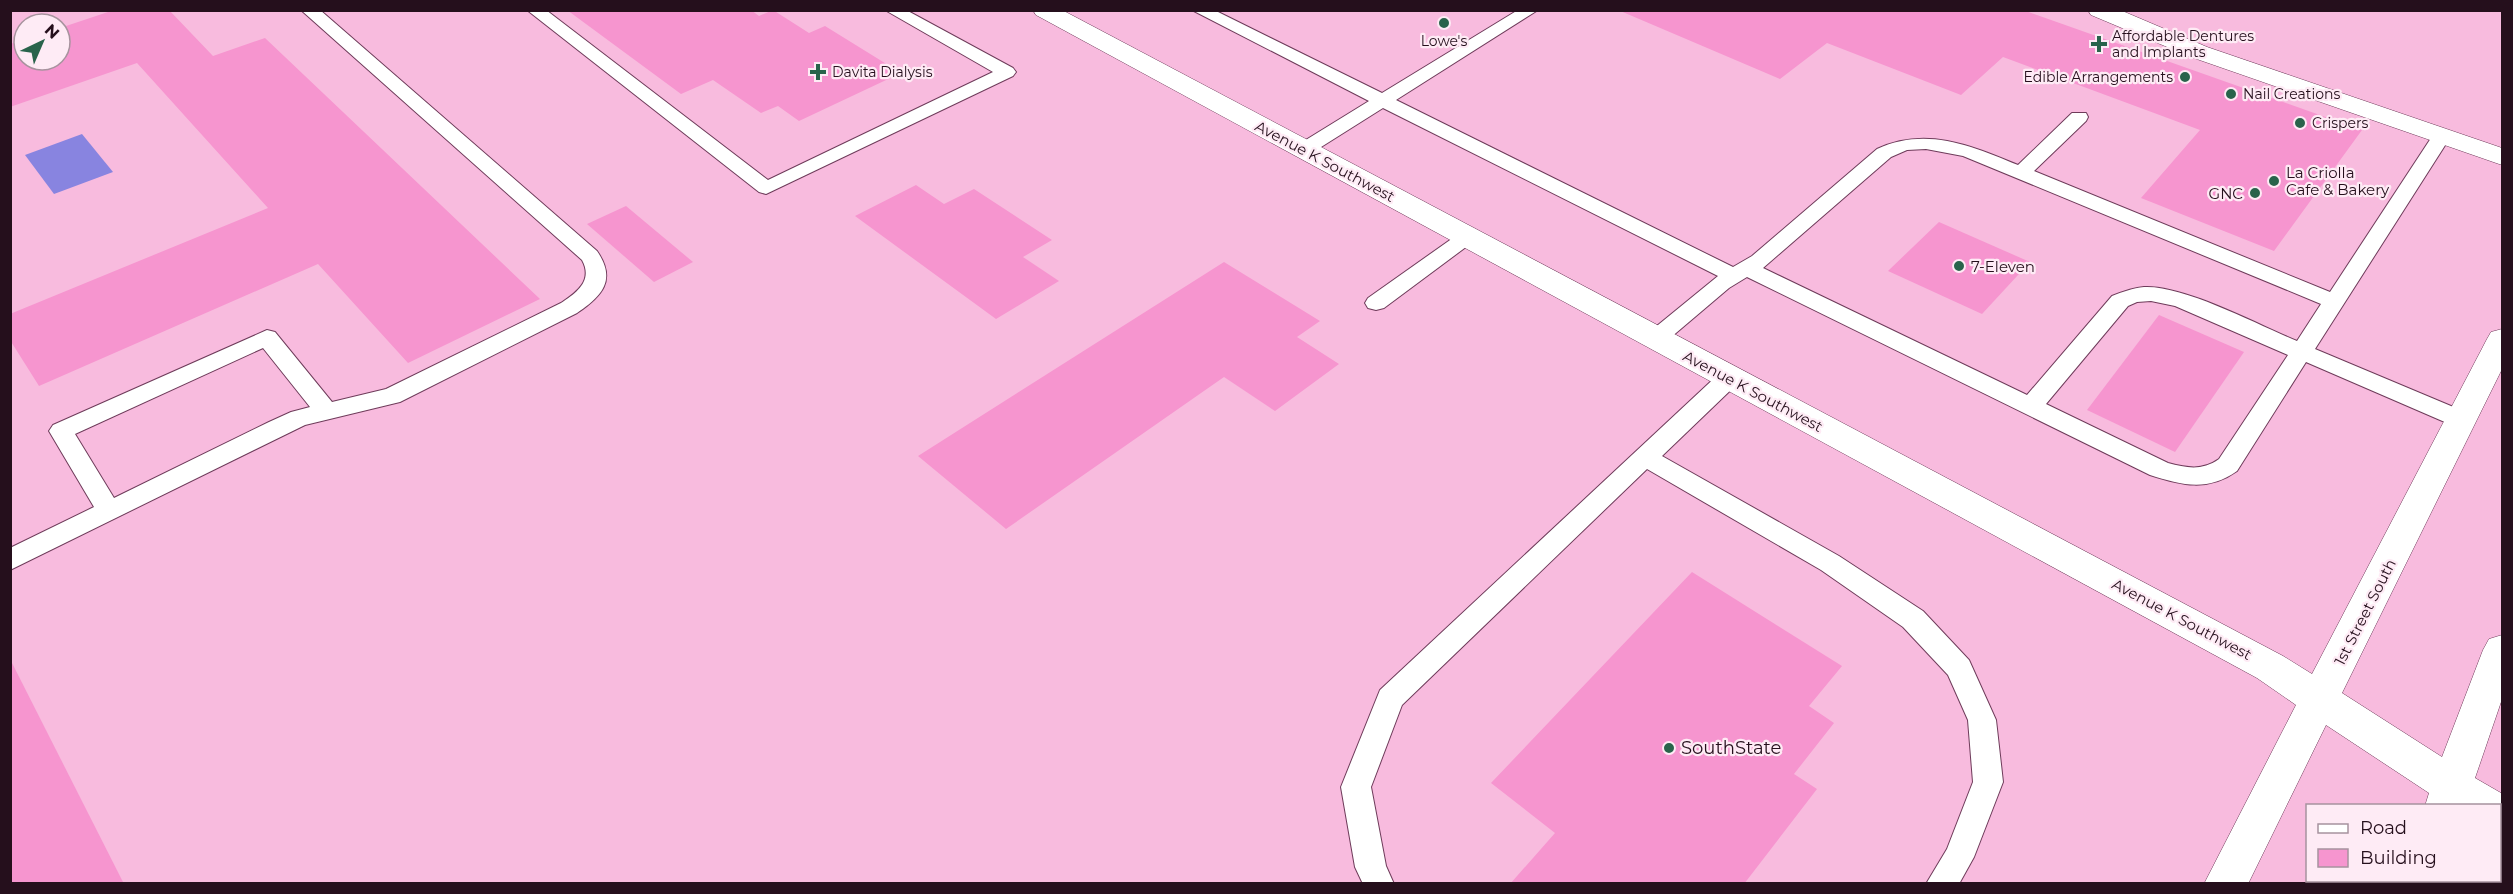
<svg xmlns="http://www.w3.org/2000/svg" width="2513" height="894" font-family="Montserrat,sans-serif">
  <rect width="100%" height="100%" fill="#f8bbde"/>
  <path fill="#8884e0" d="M82 134 113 172 54 194 25 155Z"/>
  <g fill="#f695cf">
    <path d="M114 10H169L213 56 265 38 540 299 408 363 318 264 39 386 10 340V314L268 208 137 63 10 107V44L24 40V60H60V28Z"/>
    <path d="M567 10H751L759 16 773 10 809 33 825 26 901 73 799 121 778 106 761 113 713 80 681 94Z"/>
    <path d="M1618 10H2023L2362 130 2274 251 2141 198 2200 130 2003 57 1961 95 1827 43 1780 79Z"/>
    <path d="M916 185 944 204 974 189 1052 240 1023 257 1059 281 996 319 855 216Z"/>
    <path d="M626 206 693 262 654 282 587 224Z"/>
    <path d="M1939 222 2030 262 1982 314 1888 271Z"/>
    <path d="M1224 262 1320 321 1297 337 1339 364 1275 411 1224 377 1006 529 918 456Z"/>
    <path d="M2159 315 2244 352 2175 452 2087 410Z"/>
    <path d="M1692 572 1842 666 1809 706 1834 723 1794 774 1817 789 1744 884H1510L1555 833 1491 783Z"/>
    <path d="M10 659 124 884H10Z"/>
  </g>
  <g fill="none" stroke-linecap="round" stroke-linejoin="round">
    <g stroke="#6e3b5a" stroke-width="2">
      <g id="lane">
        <path d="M301 10H320L597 251C617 280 602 296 577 313L400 402 305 425 10 570V548L94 507 49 431 53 425 267 330 275 332 332 402 386 389 561 303C578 292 593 280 582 260ZM263 348 310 407 291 412 269 422 114 498 75 434Z"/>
        <path d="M527 10H546L768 180 993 72 885 10H906L1013 68 1016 72 1013 76 766 194 759 192Z"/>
        <path d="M1192 10H1214L1382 93 1518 10H1538L1396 100 1733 267 1752 256 1877 149C1926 126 1972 146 2018 165L2072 113H2086L2088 117 2086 121 2034 171 2330 292 2435 132H2449L2451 136 2315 349 2470 414 2474 420 2470 426 2462 428 2454 426 2306 362 2237 471C2208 492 2181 485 2150 475L1747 277 1729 288 1663 344 1655 346 1647 344 1644 339 1647 334 1718 276 1383 108 1310 154H1296L1293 150 1296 146 1369 101ZM1926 149 1963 156 2321 304 2297 341C2258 325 2184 285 2144 287 2133 288 2122 292 2112 296L2027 395 1763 268 1891 157 1907 150ZM2151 301 2175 306 2288 355 2219 459C2202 471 2187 468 2168 463L2046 404 2128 306 2137 302Z"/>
        <path d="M1467 231 1474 233 1477 237 1474 241 1384 308 1376 310 1368 308 1365 303 1368 298 1460 233Z"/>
        <path d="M1729 370 1737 372 1740 378 1737 384 1662 456 1839 556 1923 611 1969 660 1996 720 2003 782 1974 857 1959 884H1926L1947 849 1973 782 1968 720 1948 675 1903 627 1821 570 1647 469 1402 705 1371 787 1386 866 1394 884H1363L1355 867 1341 787 1380 690 1721 372Z"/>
      </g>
    </g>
    <g stroke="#6e3b5a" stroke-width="1">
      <path id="street" d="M2088 10H2120L2207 47 2502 148V165L2191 57 2091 15Z"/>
    </g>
    <g stroke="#6e3b5a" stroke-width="1">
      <g id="secondary">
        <path d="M1033 10H1062L2283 656 2312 674 2487 339 2491 332 2502 329V369L2342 693 2442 757 2483 650 2489 639 2502 635V699L2475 778 2501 793 2502 797 2501 819 2500 806H2425L2429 793 2326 725 2248 884H2204L2296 705 2257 678 1036 15Z"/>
        <path d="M2393 880H2436L2435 884H2392Z"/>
      </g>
    </g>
    <use href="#lane" fill="#fff" fill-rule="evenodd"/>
    <use href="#street" fill="#fff" fill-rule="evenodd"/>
    <use href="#secondary" fill="#fff" fill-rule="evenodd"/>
  </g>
  <g fill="#29634b" stroke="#feebf5" stroke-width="2">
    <circle cx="1444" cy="23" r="6"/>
    <path d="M2096 35h6v6h6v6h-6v6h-6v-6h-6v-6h6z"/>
    <path d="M815 63h6v6h6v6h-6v6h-6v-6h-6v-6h6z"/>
    <circle cx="2185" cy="77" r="6"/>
    <circle cx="2231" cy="94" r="6"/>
    <circle cx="2300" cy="123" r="6"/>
    <circle cx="2274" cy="181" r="6"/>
    <circle cx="2255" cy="193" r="6"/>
    <circle cx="1959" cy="266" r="6"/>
    <circle cx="1669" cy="748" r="6"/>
  </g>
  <g text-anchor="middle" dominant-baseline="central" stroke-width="4.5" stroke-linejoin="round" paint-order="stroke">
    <g font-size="14" fill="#250f1c" stroke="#feebf5" text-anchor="start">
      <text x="2112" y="36">Affordable Dentures<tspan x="2112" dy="16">and Implants</tspan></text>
      <text x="1444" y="41" text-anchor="middle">Lowe's</text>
      <text x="832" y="72">Davita Dialysis</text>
      <text x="2173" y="77" text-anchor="end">Edible Arrangements</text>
      <text x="2243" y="94">Nail Creations</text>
      <text x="2312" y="123">Crispers</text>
    </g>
    <g font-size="15" fill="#250f1c" stroke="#feebf5">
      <text transform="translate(1325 161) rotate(28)">Avenue K Southwest</text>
      <text transform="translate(1753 391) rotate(28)">Avenue K Southwest</text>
      <text transform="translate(2365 612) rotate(-63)">1st Street South</text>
      <text transform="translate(2182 619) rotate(28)">Avenue K Southwest</text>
    </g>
    <g font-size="15" fill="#250f1c" stroke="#feebf5" text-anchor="start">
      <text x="2286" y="172">La Criolla<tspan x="2286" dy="17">Cafe &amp; Bakery</tspan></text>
      <text x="2243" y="193" text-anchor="end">GNC</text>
      <text x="1971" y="266">7-Eleven</text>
    </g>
    <g font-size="18" fill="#250f1c" stroke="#feebf5" text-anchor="start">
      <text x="1681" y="748">SouthState</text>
    </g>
  </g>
  <rect width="2513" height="894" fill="none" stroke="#250f1c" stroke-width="24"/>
  <rect x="2306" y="804" width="195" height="78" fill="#feebf5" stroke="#a7939e" stroke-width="1.5"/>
  <rect x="2318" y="824" width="30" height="9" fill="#ffffff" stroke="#a7939e" stroke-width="1.5"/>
  <text x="2360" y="834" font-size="18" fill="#250f1c">Road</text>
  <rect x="2318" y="849" width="30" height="18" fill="#f695cf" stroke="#a7939e" stroke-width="1.5"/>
  <text x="2360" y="864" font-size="18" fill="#250f1c">Building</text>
  <g transform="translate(42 42) rotate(44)"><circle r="28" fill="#feebf5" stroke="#a7939e" stroke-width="1.5"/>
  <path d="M0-4.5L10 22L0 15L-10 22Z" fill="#29634b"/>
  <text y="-9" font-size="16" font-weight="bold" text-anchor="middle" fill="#250f1c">N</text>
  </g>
</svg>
